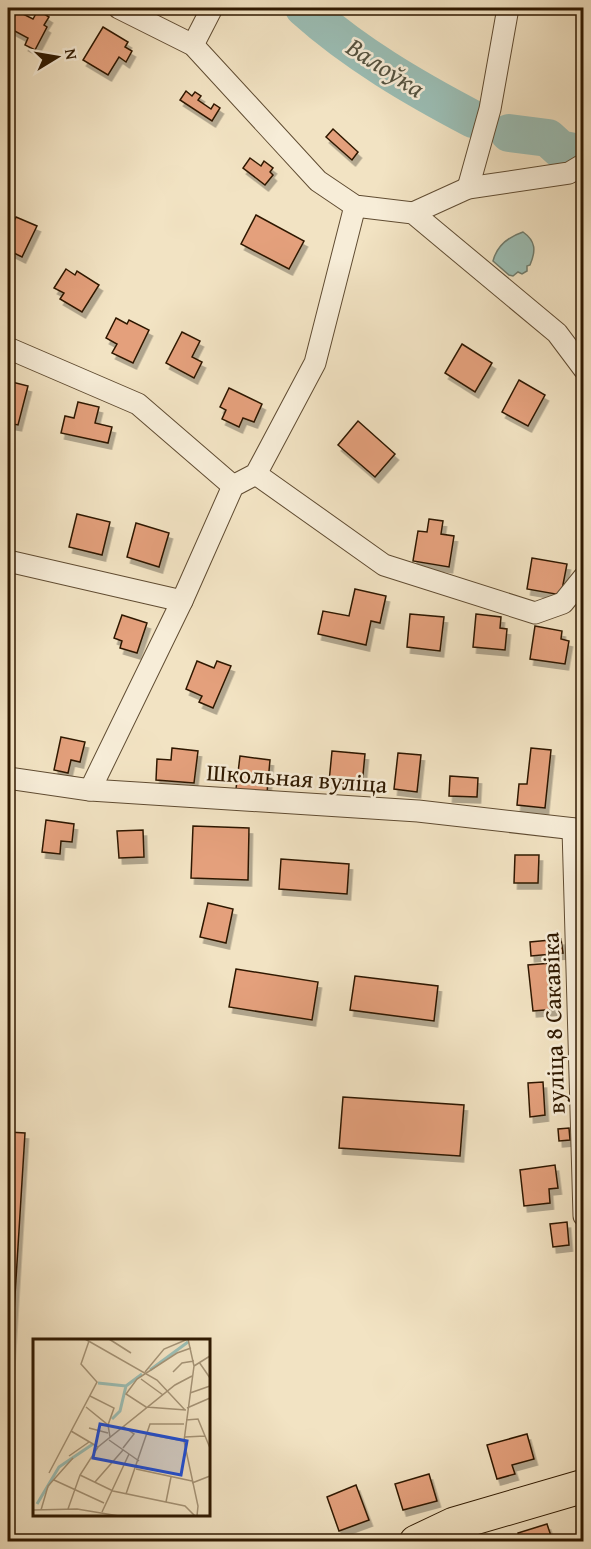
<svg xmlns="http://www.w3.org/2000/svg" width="591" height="1549" font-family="'Gentium Book Plus',serif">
  <defs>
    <filter id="shadow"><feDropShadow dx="3.5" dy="6" stdDeviation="0" flood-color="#0004"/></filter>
  </defs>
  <rect width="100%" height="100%" fill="#f2e3c3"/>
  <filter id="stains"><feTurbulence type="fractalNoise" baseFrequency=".00333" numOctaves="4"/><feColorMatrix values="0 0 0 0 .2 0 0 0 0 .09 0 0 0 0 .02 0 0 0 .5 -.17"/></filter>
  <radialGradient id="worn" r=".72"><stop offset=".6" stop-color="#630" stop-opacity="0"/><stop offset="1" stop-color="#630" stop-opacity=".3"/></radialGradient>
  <path fill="#9bbeb5" stroke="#707c6d" stroke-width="1.5" d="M523 232C536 241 536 251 530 265L527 266V271L522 274 518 272 513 276 509 275 493 261C497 245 508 237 523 232Z"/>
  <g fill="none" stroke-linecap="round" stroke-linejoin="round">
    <g stroke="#9bbeb5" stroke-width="38">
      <path d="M304 8C354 53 414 88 473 119"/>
      <path d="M509 133 548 138 560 149 584 154"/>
    </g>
  </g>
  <g fill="#e4a07c" stroke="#2f1901" stroke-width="1.5" filter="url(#shadow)">
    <path d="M38 10 49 17 44 25 47 27 35 50 25 45 28 38 9 28 17 11 33 19Z"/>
    <path d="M103 27 128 42 125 47 132 51 126 62 119 57 108 75 83 60Z"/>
    <path d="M186 91 192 96 195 92 201 96 198 100 211 109 214 104 220 108 212 121 180 100Z"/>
    <path d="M333 129 358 152 352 160 326 137Z"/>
    <path d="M250 158 261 166 264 161 273 168 270 172 273 175 265 185 243 168Z"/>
    <path d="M256 215 304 241 289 269 241 244Z"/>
    <path d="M16 217 37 226 22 257 8 250V218L14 221Z"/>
    <path d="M66 269 75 275 77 271 99 285 82 312 60 299 64 293 54 288Z"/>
    <path d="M116 318 127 324 129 320 149 330 133 363 112 353 117 344 106 338Z"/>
    <path d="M182 332 200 341 192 357 202 362 194 378 166 363Z"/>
    <path d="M462 344 492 363 475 392 445 373Z"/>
    <path d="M519 380 545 395 528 426 502 412Z"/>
    <path d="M8 381 28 386 18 425 8 423Z"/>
    <path d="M229 388 262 404 254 422 243 418 239 427 222 419 226 410 220 407Z"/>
    <path d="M78 402 99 407 95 423 112 427 108 443 61 433 65 416 74 418Z"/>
    <path d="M358 421 395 454 375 477 338 445Z"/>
    <path d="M77 514 110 522 102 555 69 547Z"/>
    <path d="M429 519 443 521 441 534 454 536 449 567 413 561 418 531 427 532Z"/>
    <path d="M136 523 169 533 159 567 127 557Z"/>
    <path d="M532 558 567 564 561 595 527 589Z"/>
    <path d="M355 589 386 596 380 623 371 621 366 645 318 634 323 611 349 616Z"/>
    <path d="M410 614 444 617 440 651 407 647Z"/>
    <path d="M476 614 501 617 500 628 507 629 505 650 473 647Z"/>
    <path d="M122 615 147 623 137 653 120 648 122 641 114 638Z"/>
    <path d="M535 626 562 631 561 639 569 641 565 664 530 659Z"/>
    <path d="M197 661 214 668 217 661 231 666 213 708 199 702 202 696 186 689Z"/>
    <path d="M61 737 85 742 80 762 71 760 68 773 54 770Z"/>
    <path d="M172 748 198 751 194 783 156 780 157 759 171 760Z"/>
    <path d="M531 748 551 750 545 808 517 805 519 784H527Z"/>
    <path d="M332 751 365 754 362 785 329 782Z"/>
    <path d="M398 753 421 755 417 792 394 789Z"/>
    <path d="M240 756 270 760 267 793 236 789Z"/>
    <path d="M450 776 478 778 477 797 449 796Z"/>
    <path d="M46 820 74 824 72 842 61 841 60 854 42 852Z"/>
    <path d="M193 826 249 828 248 880 191 878Z"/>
    <path d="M143 830 144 857 119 858 117 831Z"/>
    <path d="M515 855H539L538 883H514Z"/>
    <path d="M281 859 349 864 347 894 279 889Z"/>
    <path d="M208 903 233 909 226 943 200 937Z"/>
    <path d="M561 939 563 953 531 956 530 942Z"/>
    <path d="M552 963 557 1009 533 1011 528 965Z"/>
    <path d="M236 969 318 982 312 1020 229 1007Z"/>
    <path d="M355 976 438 986 434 1021 350 1010Z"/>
    <path d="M543 1082 545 1115 530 1117 528 1083Z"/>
    <path d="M343 1097 464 1105 460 1156 339 1148Z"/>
    <path d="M569 1128 570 1140 559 1141 558 1129Z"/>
    <path d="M8 1132 25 1133 8 1409Z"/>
    <path d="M555 1165 558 1188 549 1189 550 1203 524 1206 520 1170Z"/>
    <path d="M567 1222 569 1245 553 1247 550 1224Z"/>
    <path d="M527 1434 534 1459 512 1465 515 1474 497 1479 487 1445Z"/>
    <path d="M429 1474 437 1501 403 1510 395 1484Z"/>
    <path d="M356 1485 369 1520 339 1531 327 1497Z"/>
    <path d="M547 1524 553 1542H520L518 1533Z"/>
  </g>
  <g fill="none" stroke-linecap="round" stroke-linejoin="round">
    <g stroke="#604c32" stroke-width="23">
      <g id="minor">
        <path d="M119 8 193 45 318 181 355 206 413 213 557 333 584 369"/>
        <path d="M193 45 212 8"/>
        <path d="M468 188 490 109 508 8"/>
        <path d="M413 213 468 188 569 173 584 164"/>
        <path d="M8 348 138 404 233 486"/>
        <path d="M256 474 384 565 535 613 563 603 584 577"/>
        <path d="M8 561 182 601"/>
        <path d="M8 778 90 790 418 811 584 830"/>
        <path d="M90 790 182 601 233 486 256 474 315 363 355 206"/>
        <path d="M573 829 584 1216"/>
      </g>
    </g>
    <g stroke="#2f1901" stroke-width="35">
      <path id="primary" d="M416 1542 454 1524 584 1486"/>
    </g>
    <use href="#minor" stroke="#f7edd8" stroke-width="21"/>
    <use href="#primary" stroke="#f2e3c3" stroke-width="33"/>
  </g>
  <g text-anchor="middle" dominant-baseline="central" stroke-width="5" stroke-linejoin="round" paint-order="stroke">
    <g font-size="24" fill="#2f1901" stroke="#f7edd8">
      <text transform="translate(297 778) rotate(4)">Школьная вуліца</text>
      <text transform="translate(553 1023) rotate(-92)">вуліца 8 Сакавіка</text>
    </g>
    <g font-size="26" font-style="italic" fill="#555340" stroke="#f7edd8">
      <text transform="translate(386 67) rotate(33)">Валоўка</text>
    </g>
  </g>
  <g transform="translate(33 1339)">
    <rect width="177" height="177" fill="#f2e3c3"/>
    <path fill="none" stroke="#9bbeb5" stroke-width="3" d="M117 31 155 3M65 44 93 47M79 80 87 72 93 47 109 35M4 165 26 128 60 105"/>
    <path fill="none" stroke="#a49275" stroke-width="1.5" d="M52 0 124 41 152 71M76 0 98 14M155 0 161 27 151 102 165 167 164 177M166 23 177 39M161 27 177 17M112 33 131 10 155 0M140 33 149 24 161 22M108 40 130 56M157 54 177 47M57 57 81 69 75 86M53 68 75 86 77 98M154 69 177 59M153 71 113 68 93 55 104 40 144 14 158 9M153 81 165 80 177 109M56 89 75 94M38 92 65 108M113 95 151 102M152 98 172 97M76 101 106 122M90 109 101 95 91 88M36 117 56 103M103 130 159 142M16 134 64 43 48 25 56 2M47 136 80 152 152 167 162 177M21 141 71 164M62 143 90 111M159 144 177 137M93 155 117 85H151M133 163 138 138M35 170 47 136 65 108 142 46 159 37M0 171 44 170 86 177M8 171 15 147 40 119M69 173 96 115"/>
    <path fill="#1d4ed8" fill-opacity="0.15" stroke="#1d4ed8" stroke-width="3" d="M67 85 154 102 148 136 60 119Z"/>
    <rect width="177" height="177" fill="none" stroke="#2f1901" stroke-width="3"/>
  </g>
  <rect width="591" height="1549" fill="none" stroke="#f2e3c3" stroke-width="30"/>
  <rect x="9" y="9" width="573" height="1531" fill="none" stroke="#2f1901" stroke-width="3"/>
  <rect x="15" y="15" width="561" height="1519" fill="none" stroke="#2f1901" stroke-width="1.5"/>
  <g transform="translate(57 57) rotate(79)" stroke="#f7edd8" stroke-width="4.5" paint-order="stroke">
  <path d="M0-4.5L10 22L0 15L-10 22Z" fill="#2f1901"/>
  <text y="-9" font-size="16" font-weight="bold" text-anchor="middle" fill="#2f1901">N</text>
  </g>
  <rect width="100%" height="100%" filter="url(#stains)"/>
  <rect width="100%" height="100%" fill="url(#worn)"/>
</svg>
